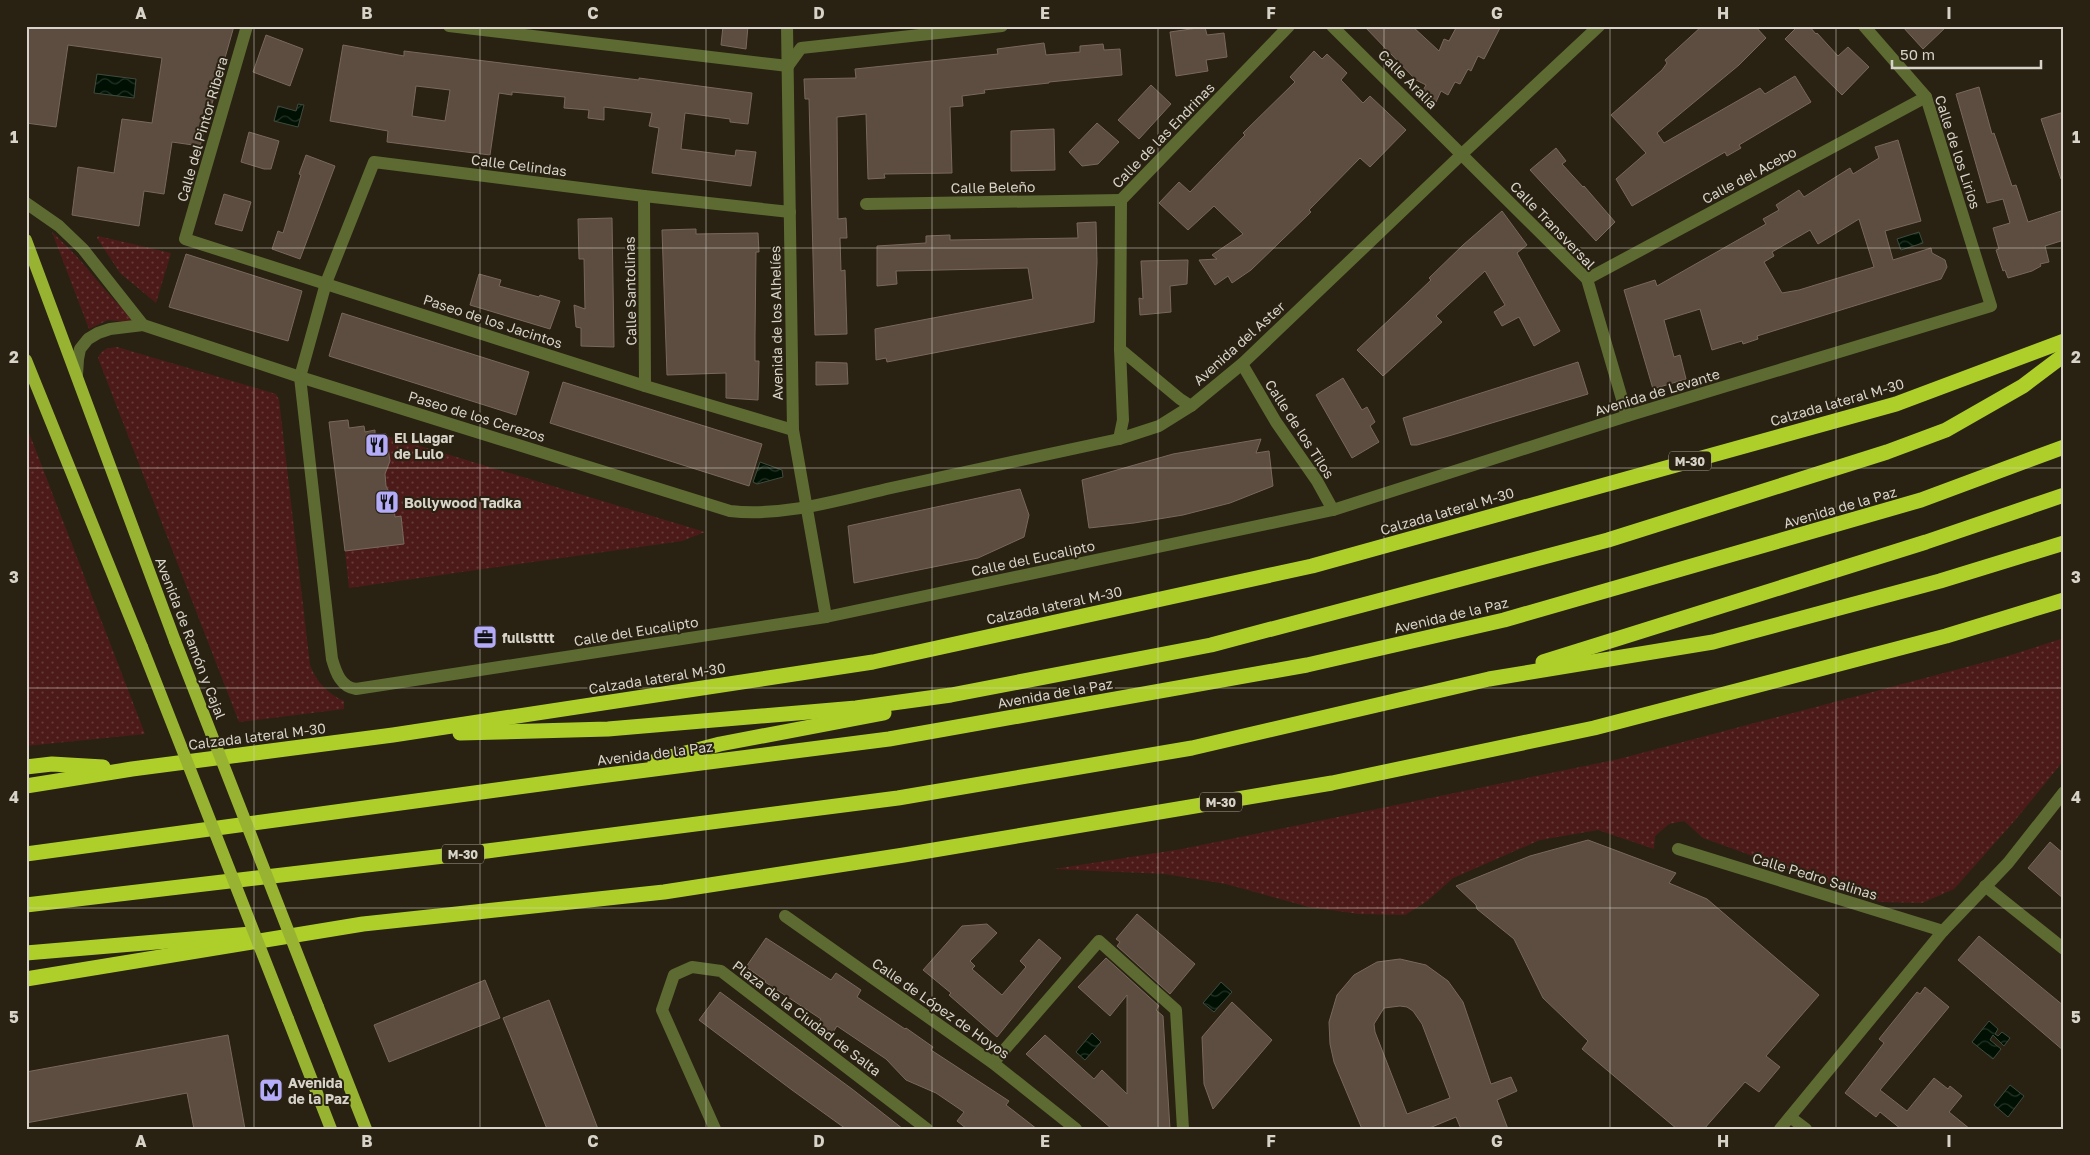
<svg xmlns="http://www.w3.org/2000/svg" width="2090" height="1155" font-family="'Golos Text',sans-serif">
  <defs>
    <pattern id="green-dots" width="8" height="8" patternUnits="userSpaceOnUse" patternTransform="scale(1.25)"><rect width="8" height="8" fill="#4c1b19"/><path d="M2 2h.1M6 6h.1" fill="none" stroke="#653b39" stroke-width="1.8" stroke-linecap="round"/></pattern>
    <pattern id="water-waves" width="16" height="10" patternUnits="userSpaceOnUse" patternTransform="scale(1.25)"><rect width="16" height="10" fill="#001103"/><path d="M0 5q4-4 8 0t8 0" fill="none" stroke="#243326"/></pattern>
  </defs>
  <rect width="100%" height="100%" fill="#292212"/>
  <g fill="url(#green-dots)">
    <path d="M52 232C61 241 71 250 80 260 99 282 113 302 137 320L136 323 108 320 89 329Z"/>
    <path d="M98 236 171 253 156 303 120 273 97 238Z"/>
    <path d="M117 347 276 394 279 400 310 665C317 683 327 693 344 701V709L239 722 98 358C102 349 107 348 117 347Z"/>
    <path d="M26 425 145 734 26 746Z"/>
    <path d="M387 436 705 532 682 541 349 588 345 551 404 544 401 516 395 517 393 500 386 486 385 474 390 461Z"/>
    <path d="M2064 638V760L2017 818 1954 889 1922 903 1880 902 1703 838 1684 821 1669 824 1655 836 1654 849 1598 830 1540 840 1453 878 1426 902 1405 915 1359 914 1309 907 1226 884 1165 874 1054 869 1182 849 1619 759 2008 656Z"/>
  </g>
  <g fill="url(#water-waves)" stroke="#404b3e">
    <path d="M97 74 136 79 134 98 94 93Z"/>
    <path d="M298 104 304 105 298 127 274 121 278 106 296 111Z"/>
    <path d="M1919 232 1923 243 1901 250 1897 239Z"/>
    <path d="M760 462 782 470 783 477 757 484 753 482Z"/>
    <path d="M1221 982 1232 992 1214 1012 1203 1003Z"/>
    <path d="M1989 1021 1998 1029 1995 1034 1998 1036 2002 1032 2010 1038 2004 1046 1993 1035 1990 1040 2001 1049 1993 1059 1972 1042Z"/>
    <path d="M1092 1033 1101 1042 1085 1060 1076 1052Z"/>
    <path d="M2010 1085 2024 1096 2008 1117 1994 1105Z"/>
  </g>
  <g fill="#5d4c40" stroke="#79685b" fill-rule="evenodd">
    <path d="M26 26H234L200 146 172 142 164 194 144 191 139 226 72 215 78 167 114 173 122 119 152 123 162 58 68 45 56 127 26 123Z"/>
    <path d="M723 26H748L746 49 721 45Z"/>
    <path d="M1364 26H1412L1439 51 1444 39 1449 41 1457 26H1501L1484 59 1478 56 1471 71 1468 69 1460 84 1455 82 1448 95 1441 91 1436 102 1421 94 1426 85 1416 80Z"/>
    <path d="M1702 26H1755L1766 38 1739 65 1657 133 1664 143 1760 88 1765 94 1795 76 1811 102 1739 145 1741 148 1727 156 1725 152 1632 206 1616 179 1646 153 1611 115 1662 70 1667 63 1665 60Z"/>
    <path d="M1798 26H1809L1816 34 1817 33 1838 56 1848 47 1869 67 1842 95 1785 39Z"/>
    <path d="M1902 26H1947L1923 49Z"/>
    <path d="M1205 27 1207 35 1224 33 1227 57 1206 60 1208 71 1176 76 1170 32Z"/>
    <path d="M266 35 303 49 290 86 253 72Z"/>
    <path d="M1044 43 1046 55 1080 52V46L1103 44 1104 50 1120 49 1122 75 1049 82V83L984 90 985 93 962 96 963 106 950 107 952 173 884 174 885 178 868 179 866 114 837 117 838 219 846 218 847 238H840L841 271 845 270 847 334 815 335 809 99H805L804 79 856 78 855 69 998 54 997 49Z"/>
    <path d="M343 45 404 56V51L639 80V78L752 93 748 124 730 122V119L685 113 681 149 735 156 736 150 756 152 751 186 652 173 659 128 649 126 652 113 604 107V120L588 118 589 110 564 108 565 97 512 92V95L499 93 490 155 387 142 388 131 330 121ZM416 86 450 90 445 121 412 116Z"/>
    <path d="M1314 51 1322 59 1327 54 1347 73 1341 80 1363 103 1370 96 1406 130 1370 167 1360 158 1309 210 1311 212 1251 270 1232 283 1228 276 1215 285 1199 260 1217 259 1212 255 1243 234 1214 206 1188 230 1159 203 1179 182 1190 192 1245 135 1243 133 1295 82 1290 77Z"/>
    <path d="M1151 85 1171 104 1139 139 1118 120Z"/>
    <path d="M1979 87 1992 134 1994 133 2012 186 2016 185 2028 222 2064 210V240L2045 246 2049 262 2040 264 2041 266 2032 271 2008 278 2005 270 2003 271 1996 250 1999 249 1993 228 2010 223 2003 199 1987 203 1956 94Z"/>
    <path d="M2064 112V179H2061L2041 119Z"/>
    <path d="M1097 123 1119 142 1098 164 1082 166 1069 152Z"/>
    <path d="M1054 129 1055 170 1011 171V131Z"/>
    <path d="M249 132 279 141 271 169H264L241 162Z"/>
    <path d="M1898 140 1921 221 1885 231 1893 260 1931 248 1932 253 1945 260 1947 267 1941 279 1757 336 1758 339 1743 344 1742 341 1712 350 1700 309 1664 320 1674 357 1680 355 1686 379 1653 389 1624 290 1655 280 1657 286 1766 224 1763 219 1779 210 1776 205 1799 190 1804 197 1850 168 1853 174 1879 158 1875 147ZM1859 219 1874 267 1799 290 1782 293 1764 262 1774 256 1772 252 1810 230 1818 244Z"/>
    <path d="M1556 148 1566 161 1562 164 1583 187 1584 186 1615 222 1596 241 1530 170Z"/>
    <path d="M306 155 335 166 300 259 272 249 278 231 283 233 301 175 299 174Z"/>
    <path d="M224 194 251 202 242 231 215 224Z"/>
    <path d="M1502 211 1527 245 1517 253 1560 331 1534 346 1519 317 1502 326 1494 312 1505 305 1485 271 1436 316 1442 322 1383 376 1357 350 1407 303 1431 280 1429 278 1463 245Z"/>
    <path d="M612 218 614 347 581 346V328L576 327 574 305 585 309 584 259H579L578 219Z"/>
    <path d="M1096 222 1097 262 1094 322 887 362 886 358 876 360 875 329 1033 299 1028 268 896 271 897 284 877 286V246L926 243V236L950 235V240L1078 238 1077 223Z"/>
    <path d="M696 229V234L758 233 759 252H756L755 337V361H759L758 400 726 398V373L667 375 662 230Z"/>
    <path d="M186 254 302 291 288 341 169 307Z"/>
    <path d="M1188 260 1187 284 1170 286 1171 312 1140 315 1139 298 1143 299 1141 261Z"/>
    <path d="M479 274 501 280 499 286 539 297 540 295 560 301 550 329 470 305Z"/>
    <path d="M342 313 529 372 516 415 329 356Z"/>
    <path d="M816 362 847 363 848 384 816 385Z"/>
    <path d="M1578 362 1588 394 1452 435 1417 445H1411L1403 418Z"/>
    <path d="M1343 378 1362 410 1367 407 1375 422 1370 426 1379 442 1352 458 1316 395Z"/>
    <path d="M563 382 762 444 749 486 550 423Z"/>
    <path d="M348 420 349 428 364 426 365 432 375 430V435L386 434 390 461 385 474 386 486 393 500 395 517 401 516 404 544 345 551 329 422Z"/>
    <path d="M1261 439 1256 453 1269 451 1273 486 1230 503 1183 515 1134 523 1089 528 1082 480 1173 454Z"/>
    <path d="M1020 489 1029 515 1024 537 978 558 854 583 848 526Z"/>
    <path d="M1588 840 1676 873 1669 883 1707 899 1819 995 1766 1056 1780 1067 1759 1092 1745 1082 1704 1129H1677L1582 1049 1588 1041 1543 998 1514 939 1477 909 1476 905 1456 886 1530 856Z"/>
    <path d="M2050 842 2064 854V899L2028 868Z"/>
    <path d="M1137 914 1195 964 1170 994 1117 946 1120 942 1116 939Z"/>
    <path d="M987 924 997 933 970 961 975 966 972 969 1002 995 1026 967 1020 961 1039 939 1061 958 997 1037 949 995 951 993 923 970 962 926Z"/>
    <path d="M1979 936 2064 1006V1051L1958 960Z"/>
    <path d="M766 938 831 980 836 973 861 990 857 997 905 1029 906 1028 933 1047 931 1050 1009 1101 1006 1105 1037 1129H967L957 1121 964 1112 936 1093 906 1080 886 1059 837 1026 830 1037 815 1027 821 1019 765 982 766 981 746 967Z"/>
    <path d="M1106 958 1159 1006 1156 1010 1163 1016 1170 1129H1112L1026 1054 1045 1035 1094 1079 1102 1070 1127 1094V995L1110 1016 1078 987Z"/>
    <path d="M1400 959 1426 965 1448 981 1463 1002 1491 1084 1511 1077 1517 1091 1497 1100 1508 1129H1461L1456 1117 1427 1129H1362L1334 1062 1330 1044 1329 1022 1337 995 1354 975 1377 962ZM1400 1006 1407 1007 1413 1011 1422 1024 1450 1098 1407 1114 1375 1032 1374 1024 1384 1008Z"/>
    <path d="M485 980 500 1018 389 1062 374 1025Z"/>
    <path d="M1925 987 1949 1007 1880 1090 1907 1111 1934 1078 1948 1089 1950 1086 1962 1096 1949 1112 1970 1129H1901L1880 1112 1876 1117 1845 1093 1884 1043 1879 1039 1917 992 1920 994Z"/>
    <path d="M720 992 852 1089 903 1129H846L792 1090 699 1020Z"/>
    <path d="M549 1000 598 1129H547L510 1035 503 1018Z"/>
    <path d="M1232 1002 1272 1040 1213 1109 1204 1084 1202 1037Z"/>
    <path d="M228 1035 245 1129H194L187 1093 26 1123V1072Z"/>
  </g>
  <g fill="none" stroke-linecap="round" stroke-linejoin="round">
    <g stroke="#5d6b33" stroke-width="12">
      <path d="M247 26 185 239 645 386 793 430"/>
      <path d="M449 26 788 66 801 48 1002 26"/>
      <path d="M787 26 793 430 826 617"/>
      <path d="M1332 26 1587 279 1627 416"/>
      <path d="M644 196 645 386"/>
      <path d="M26 203 59 226 83 249 143 325"/>
      <path d="M866 204 1121 200"/>
      <path d="M790 212 644 196 374 162 326 283 300 377 332 659C336 673 341 687 356 689L826 617 1333 510 1627 416 1991 306 1926 97 1864 26"/>
      <path d="M1587 279 1926 97"/>
      <path d="M1120 349 1180 399 1191 406"/>
      <path d="M1242 364 1276 422 1317 481 1333 510"/>
      <path d="M77 375 78 359 80 349 88 339 98 333 110 329 143 325 300 377 730 511C784 517 839 500 891 488 967 472 1043 456 1119 439L1159 426 1191 406 1242 364 1462 154 1599 26"/>
      <path d="M1119 439 1123 420 1120 349 1121 200 1289 26"/>
      <path d="M1678 849 1943 931"/>
      <path d="M1985 886 2064 949"/>
      <path d="M785 916 993 1063 1076 1129"/>
      <path d="M993 1063 1099 941 1176 1010 1183 1129"/>
      <path d="M1790 1117 1806 1129"/>
      <path d="M715 1129 662 1010 674 975 692 967 721 971 927 1129"/>
      <path d="M1780 1129 1943 931 2008 863 2064 792"/>
    </g>
    <g stroke="#97b331" stroke-width="12">
      <path d="M26 240 175 641"/>
      <path d="M26 360 142 647"/>
      <path d="M318 1007 366 1129"/>
      <path d="M288 1019 331 1129"/>
    </g>
    <g stroke="#aecf29" stroke-width="15">
      <path d="M1543 662 1926 542 2064 495"/>
      <path d="M460 733 608 729 856 708 951 695 1211 645 1608 540 1887 452 1946 430 2023 386 2064 355"/>
      <path d="M655 761 720 744 884 713"/>
      <path d="M26 767 52 764 103 767"/>
      <path d="M26 786 132 769 393 735 873 662 1312 566 1896 404 2064 341"/>
      <path d="M26 854 592 777 889 739 1307 665 1504 620 1921 500 2064 447"/>
      <path d="M26 905 487 851 898 798 1192 748 1489 679 1713 642 1940 581 2064 543"/>
      <path d="M26 953 251 934"/>
      <path d="M26 979 363 924 664 892 904 855 1332 783 1594 728 1946 636 2064 600"/>
    </g>
    <g stroke="#97b331" stroke-width="12">
      <path d="M175 641 318 1007"/>
      <path d="M142 647 288 1019"/>
    </g>
  </g>
  <path fill="none" stroke="#d7d3c9" stroke-width="1" stroke-opacity="0.55" d="M254 26V1129M480 26V1129M706 26V1129M932 26V1129M1158 26V1129M1384 26V1129M1610 26V1129M1836 26V1129M26 248H2064M26 468H2064M26 688H2064M26 908H2064"/>
  <defs>
    <g id="restaurant-square" transform="scale(1.25)"><rect x="-9" y="-9" width="18" height="18" rx="4" fill="#b4acf9" stroke="#292212"/><path d="M-5-6h1v4h1v-4h1v4h1v-4h1v5L-1.5 .5V6h-2V.5L-5-1ZM5-6V6H3V1.5H1.5Q1.5-4 5-6Z" fill="#111"/></g>
    <g id="office-square" transform="scale(1.25)"><rect x="-9" y="-9" width="18" height="18" rx="4" fill="#b4acf9" stroke="#292212"/><path d="M-6-3h4V-5.5h4V-3h4V5H-6ZM-1-4.5V-3h2v-1.5ZM-6 0V1H6V0Z" fill="#111"/></g>
    <g id="metro-square" transform="scale(1.25)"><rect x="-9" y="-9" width="18" height="18" rx="4" fill="#b4acf9" stroke="#292212"/><path d="M-5.5 5V-5H-3L0 0L3-5H5.5V5H3V-.5L0 4L-3-.5V5Z" fill="#111"/></g>
  </defs>
  <g fill-rule="evenodd">
    <use href="#restaurant-square" x="377" y="445"/>
    <use href="#restaurant-square" x="387" y="502"/>
    <use href="#office-square" x="485" y="637"/>
    <use href="#metro-square" x="271" y="1090"/>
  </g>
  <g text-anchor="middle" dominant-baseline="central" stroke-width="4" stroke-linejoin="round" paint-order="stroke">
    <g fill="#292212" stroke="#a39e92" stroke-width="1">
      <rect x="1669" y="451.5" width="42" height="19" rx="4"/>
      <rect x="1200" y="792.5" width="42" height="19" rx="4"/>
      <rect x="442" y="844.5" width="42" height="19" rx="4"/>
    </g>
    <g font-size="12" font-weight="bold" fill="#d7d3c9">
      <text x="1690" y="461">M-30</text>
      <text x="1221" y="802">M-30</text>
      <text x="463" y="854">M-30</text>
    </g>
    <g font-size="14" fill="#d7d3c9" stroke="#292212">
      <text transform="translate(1408 79) rotate(45)">Calle Aralia</text>
      <text transform="translate(202 129) rotate(-74)">Calle del Pintor Ribera</text>
      <text transform="translate(1163 135) rotate(-46)">Calle de las Endrinas</text>
      <text transform="translate(1958 152) rotate(72)">Calle de los Lirios</text>
      <text transform="translate(519 165) rotate(7)">Calle Celindas</text>
      <text transform="translate(1749 175) rotate(-28)">Calle del Acebo</text>
      <text transform="translate(993 187) rotate(-1)">Calle Beleño</text>
      <text transform="translate(1553 225) rotate(46)">Calle Transversal</text>
      <text transform="translate(630 291) rotate(-91)">Calle Santolinas</text>
      <text transform="translate(493 321) rotate(18)">Paseo de los Jacintos</text>
      <text transform="translate(776 323) rotate(-91)">Avenida de los Alhelíes</text>
      <text transform="translate(1239 343) rotate(-42)">Avenida del Aster</text>
      <text transform="translate(1657 392) rotate(-17)">Avenida de Levante</text>
      <text transform="translate(1837 402) rotate(-16)">Calzada lateral M-30</text>
      <text transform="translate(477 416) rotate(17)">Paseo de los Cerezos</text>
      <text transform="translate(1300 429) rotate(57)">Calle de los Tilos</text>
      <text transform="translate(1840 507) rotate(-16)">Avenida de la Paz</text>
      <text transform="translate(1447 511) rotate(-16)">Calzada lateral M-30</text>
      <text transform="translate(1033 558) rotate(-12)">Calle del Eucalipto</text>
      <text transform="translate(1054 605) rotate(-12)">Calzada lateral M-30</text>
      <text transform="translate(1451 615) rotate(-13)">Avenida de la Paz</text>
      <text transform="translate(636 631) rotate(-9)">Calle del Eucalipto</text>
      <text transform="translate(191 638) rotate(69)">Avenida de Ramón y Cajal</text>
      <text transform="translate(657 678) rotate(-9)">Calzada lateral M-30</text>
      <text transform="translate(1055 693) rotate(-10)">Avenida de la Paz</text>
      <text transform="translate(257 736) rotate(-7)">Calzada lateral M-30</text>
      <text transform="translate(655 753) rotate(-7)">Avenida de la Paz</text>
      <text transform="translate(1815 876) rotate(17)">Calle Pedro Salinas</text>
      <text transform="translate(941 1008) rotate(35)">Calle de López de Hoyos</text>
      <text transform="translate(807 1018) rotate(37)">Plaza de la Ciudad de Salta</text>
    </g>
    <g font-size="14" font-weight="bold" fill="#d7d3c9" stroke="#292212" text-anchor="start">
      <text x="394" y="437">El Llagar<tspan x="394" dy="16">de Lulo</tspan></text>
      <text x="404" y="502">Bollywood Tadka</text>
      <text x="502" y="637">fullstttt</text>
      <text x="288" y="1082">Avenida<tspan x="288" dy="16">de la Paz</tspan></text>
    </g>
  </g>
  <rect width="2090" height="1155" fill="none" stroke="#292212" stroke-width="55"/>
  <path d="M1892 60v8h149v-8" fill="none" stroke="#d7d3c9" stroke-width="2.5"/>
  <text x="1900" y="60" font-size="15" fill="#d7d3c9" stroke="#292212" stroke-width="4" paint-order="stroke">50 m</text>
  <rect x="28" y="28" width="2034" height="1100" fill="none" stroke="#d7d3c9" stroke-width="2"/>
  <g font-size="16" text-anchor="middle" font-weight="bold" fill="#d7d3c9">
    <text x="141" y="19">A</text>
    <text x="367" y="19">B</text>
    <text x="593" y="19">C</text>
    <text x="819" y="19">D</text>
    <text x="1045" y="19">E</text>
    <text x="1271" y="19">F</text>
    <text x="1497" y="19">G</text>
    <text x="1723" y="19">H</text>
    <text x="1949" y="19">I</text>
    <text x="14" y="143">1</text>
    <text x="2076" y="143">1</text>
    <text x="14" y="363">2</text>
    <text x="2076" y="363">2</text>
    <text x="14" y="583">3</text>
    <text x="2076" y="583">3</text>
    <text x="14" y="803">4</text>
    <text x="2076" y="803">4</text>
    <text x="14" y="1023">5</text>
    <text x="2076" y="1023">5</text>
    <text x="141" y="1147">A</text>
    <text x="367" y="1147">B</text>
    <text x="593" y="1147">C</text>
    <text x="819" y="1147">D</text>
    <text x="1045" y="1147">E</text>
    <text x="1271" y="1147">F</text>
    <text x="1497" y="1147">G</text>
    <text x="1723" y="1147">H</text>
    <text x="1949" y="1147">I</text>
  </g>
</svg>
